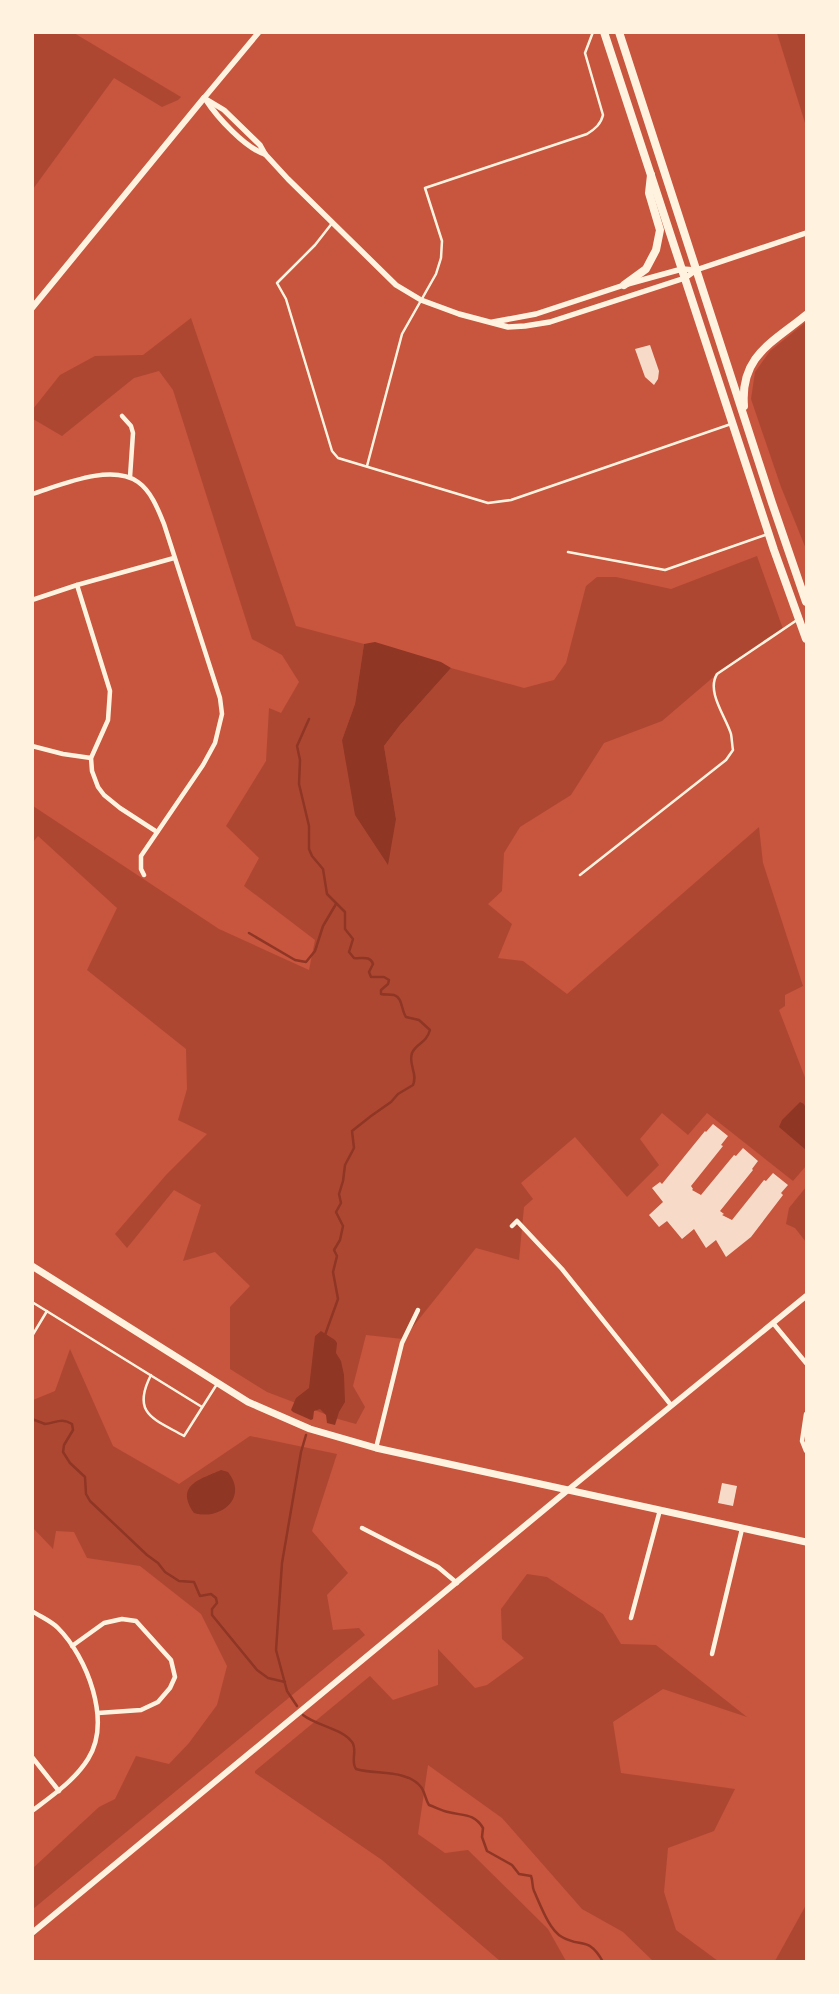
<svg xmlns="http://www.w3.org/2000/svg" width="839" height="1994" font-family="Raleway,sans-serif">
  <rect width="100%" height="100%" fill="#c8553d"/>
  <g fill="#ae4732">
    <path d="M33 32 74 33 181 97 178 100 162 107 114 78 33 189Z"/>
    <path d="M777 33H806V126Z"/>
    <path d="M191 318 296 626 364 644 355 704 342 740 396 819 384 746 400 725 451 668 524 688 554 680 566 663 586 586 597 577H616L671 589 757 556 783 629 717 674 662 721 604 743 571 795 520 827 504 853 502 891 488 904 512 924 498 958 523 961 567 994 759 827 763 863 803 986 785 995V1006L779 1010 806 1080V1166L793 1181 707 1113 688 1135 662 1113 640 1139 659 1165 627 1197 575 1137 521 1183 533 1199 524 1207 519 1260 476 1248 403 1339 366 1335 353 1386 365 1407 356 1424 338 1419 267 1392 230 1369V1307L250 1286 215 1252 183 1261 201 1205 174 1190 127 1248 115 1234 166 1175 207 1134 178 1120 187 1089 186 1049 87 970 117 908 38 836 33 842V806L219 929 309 970 315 940 244 886 259 858 226 826 266 761 269 708 281 713 299 682 282 655 252 639 173 390 159 371 134 378 62 436 33 419V409L60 375 95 356 143 355Z"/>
    <path d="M806 322V549L781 487 751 399 755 372 770 351Z"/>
    <path d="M806 1187V1242L795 1228 786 1224 789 1208Z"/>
    <path d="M70 1349 113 1446 179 1484 250 1436 337 1454 312 1531 348 1573 327 1595 333 1630 359 1628 365 1635 33 1909V1868L99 1807 115 1799 136 1756 169 1764 189 1743 217 1705 227 1666 201 1614 140 1566 87 1558 74 1532 56 1531 53 1549 33 1528V1400L55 1391Z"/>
    <path d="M527 1574 547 1577 603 1614 621 1644 656 1645 747 1717 663 1689 613 1722 621 1773 735 1789 714 1831 668 1848 664 1892 676 1930 718 1961H653L623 1932 582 1909 502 1818 428 1765 418 1834 445 1853 468 1850 548 1929 566 1961H500L382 1860 255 1773V1771L370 1676 393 1700 438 1685V1649L475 1688 487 1685 524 1658 502 1639 501 1609Z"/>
    <path d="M806 1905V1961H775Z"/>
  </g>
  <g fill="#8f3625">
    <path d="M375 642 441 662 451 668 400 725 384 746 396 819 388 865 355 815 342 740 355 704 364 644Z"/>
    <path d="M800 1102 804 1104 806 1109V1150L779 1127 782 1120Z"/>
    <path d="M321 1331 335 1340 337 1343 336 1353 341 1361 344 1375 345 1402 339 1412 335 1425 327 1423 326 1415 320 1409 314 1411 313 1419 311 1420 293 1412 291 1410 296 1398 309 1388 315 1336Z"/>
    <path d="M221 1470 228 1472C249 1498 220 1521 194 1513 175 1485 199 1480 221 1470Z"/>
  </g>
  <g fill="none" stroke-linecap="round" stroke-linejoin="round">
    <g stroke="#8f3625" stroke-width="2.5">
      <path d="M309 719 297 746 300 760 299 784 309 826V849L312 856 323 869 327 894 345 912V929L353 939 349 952 354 958C362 959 370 955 373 964L369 972 371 977H384L389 980 388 984 381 990V994C385 995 390 994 394 995 403 998 401 1010 406 1017L419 1020 430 1030C426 1044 416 1043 412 1053 408 1065 418 1073 413 1085L398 1094 391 1102 371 1116 352 1131 354 1148 345 1165 343 1181 339 1194 341 1203 336 1212 343 1226 340 1240 334 1250 337 1256 333 1272 338 1299 325 1335"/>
      <path d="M249 933 295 960 306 962 315 951 323 926 336 904"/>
      <path d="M32 1419 45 1424C56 1423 61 1417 72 1424L73 1430 64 1445 63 1452 70 1463 85 1477 86 1494 90 1501 147 1555 158 1563 165 1572 179 1581 194 1582 200 1596 211 1594 216 1598 217 1603 212 1609V1615L257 1670 268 1678 285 1682"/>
      <path d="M297 1706 287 1691 276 1650 282 1563 301 1452 306 1435"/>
      <path d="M303 1715C317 1726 341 1728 352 1742 358 1750 350 1761 356 1769 375 1775 407 1769 421 1787 425 1792 425 1799 429 1805 435 1807 442 1811 448 1812 463 1816 474 1813 483 1828L482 1837 487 1851 512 1865 519 1874 531 1876C533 1881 532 1887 534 1891 540 1904 549 1930 562 1937 581 1948 589 1936 603 1962"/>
    </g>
  </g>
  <g fill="#f7dbc8">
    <path d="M650 345 659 371 658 379 654 385 645 377 635 349Z"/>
    <path d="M713 1124 728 1136 721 1145 723 1146 691 1186 693 1189 692 1190 701 1195 734 1155 736 1156 743 1148 758 1161 752 1169 753 1170 720 1211 724 1214 722 1215 732 1220 764 1180 766 1181 773 1173 788 1185 781 1193 783 1195 751 1237 726 1257 716 1240 706 1248 694 1229 682 1239 667 1221 659 1227 649 1215 663 1202 652 1188 660 1182 662 1184 705 1131 706 1132Z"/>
    <path d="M722 1483 737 1486 733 1506 718 1503Z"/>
  </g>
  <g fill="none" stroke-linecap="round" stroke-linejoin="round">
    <g stroke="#fff3e0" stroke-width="2.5">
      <path d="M333 222 315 245 277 283 286 299 332 451 338 458 488 503 511 500 731 424"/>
      <path d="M367 466 402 334 436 274 441 258 442 241 425 188 587 134C595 129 601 124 603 115L585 53 593 32"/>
      <path d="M568 552 665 570 768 534"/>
      <path d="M580 875 726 760 733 750C732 745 732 739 731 734 726 717 706 692 717 674L797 620"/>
      <path d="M32 1302 202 1407"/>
      <path d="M32 1336 47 1311"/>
      <path d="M151 1375C131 1414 154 1419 184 1436L217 1384"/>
    </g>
    <g stroke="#fff3e0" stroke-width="4.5">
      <path d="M122 416 131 426 133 433 130 477"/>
      <path d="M32 494C61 485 111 463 138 482 151 491 158 509 164 524L220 698 222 714 215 743 203 765 141 856V869L144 875"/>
      <path d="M77 585 110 691 108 720 91 758 92 771 98 787 104 795 120 808 157 832"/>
      <path d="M32 600 77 585 174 558"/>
      <path d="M32 746 63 754 91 758"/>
      <path d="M512 1226 517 1221 562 1269 671 1405"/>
      <path d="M773 1323 806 1363"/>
      <path d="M806 1414 802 1441 806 1451"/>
      <path d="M376 1448 402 1343 418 1310"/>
      <path d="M362 1528 438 1567 457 1583"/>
      <path d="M32 1611C41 1617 51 1621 58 1628 87 1657 112 1721 88 1759 75 1780 52 1796 32 1811"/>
      <path d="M631 1618 660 1510"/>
      <path d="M72 1646 104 1623 122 1619 136 1621 171 1660 175 1677 170 1688 158 1702 141 1710 98 1713"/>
      <path d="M712 1654 742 1529"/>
      <path d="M32 1757 59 1791"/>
    </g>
    <g stroke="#fff3e0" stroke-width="5.5">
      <path d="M204 98 224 110 260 145 265 154 288 179 396 285 421 300 459 314 508 327 525 326 550 322 685 278 696 270 806 233"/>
      <path d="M204 98 259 32"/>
      <path d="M206 100C217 117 245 148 265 154"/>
      <path d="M493 322 536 314 624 285 682 269 696 270"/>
      <path d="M568 1490 806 1296"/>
    </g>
    <g stroke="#fff3e0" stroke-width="6">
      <path d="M32 308 204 98"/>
      <path d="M32 1933 568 1490"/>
    </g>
    <path stroke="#fff3e0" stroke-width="7" d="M32 1266 248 1402 310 1429 376 1448 806 1542"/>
    <g stroke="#fff3e0" stroke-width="8">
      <path d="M604 32 774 550 806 639"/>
      <path d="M619 32 772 503 806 602"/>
      <path d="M624 285 646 269 656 250 660 230 649 193 651 175"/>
      <path d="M744 406C740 356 772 343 806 315"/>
    </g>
  </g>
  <rect width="839" height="1994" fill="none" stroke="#fff3e0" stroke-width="68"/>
</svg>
